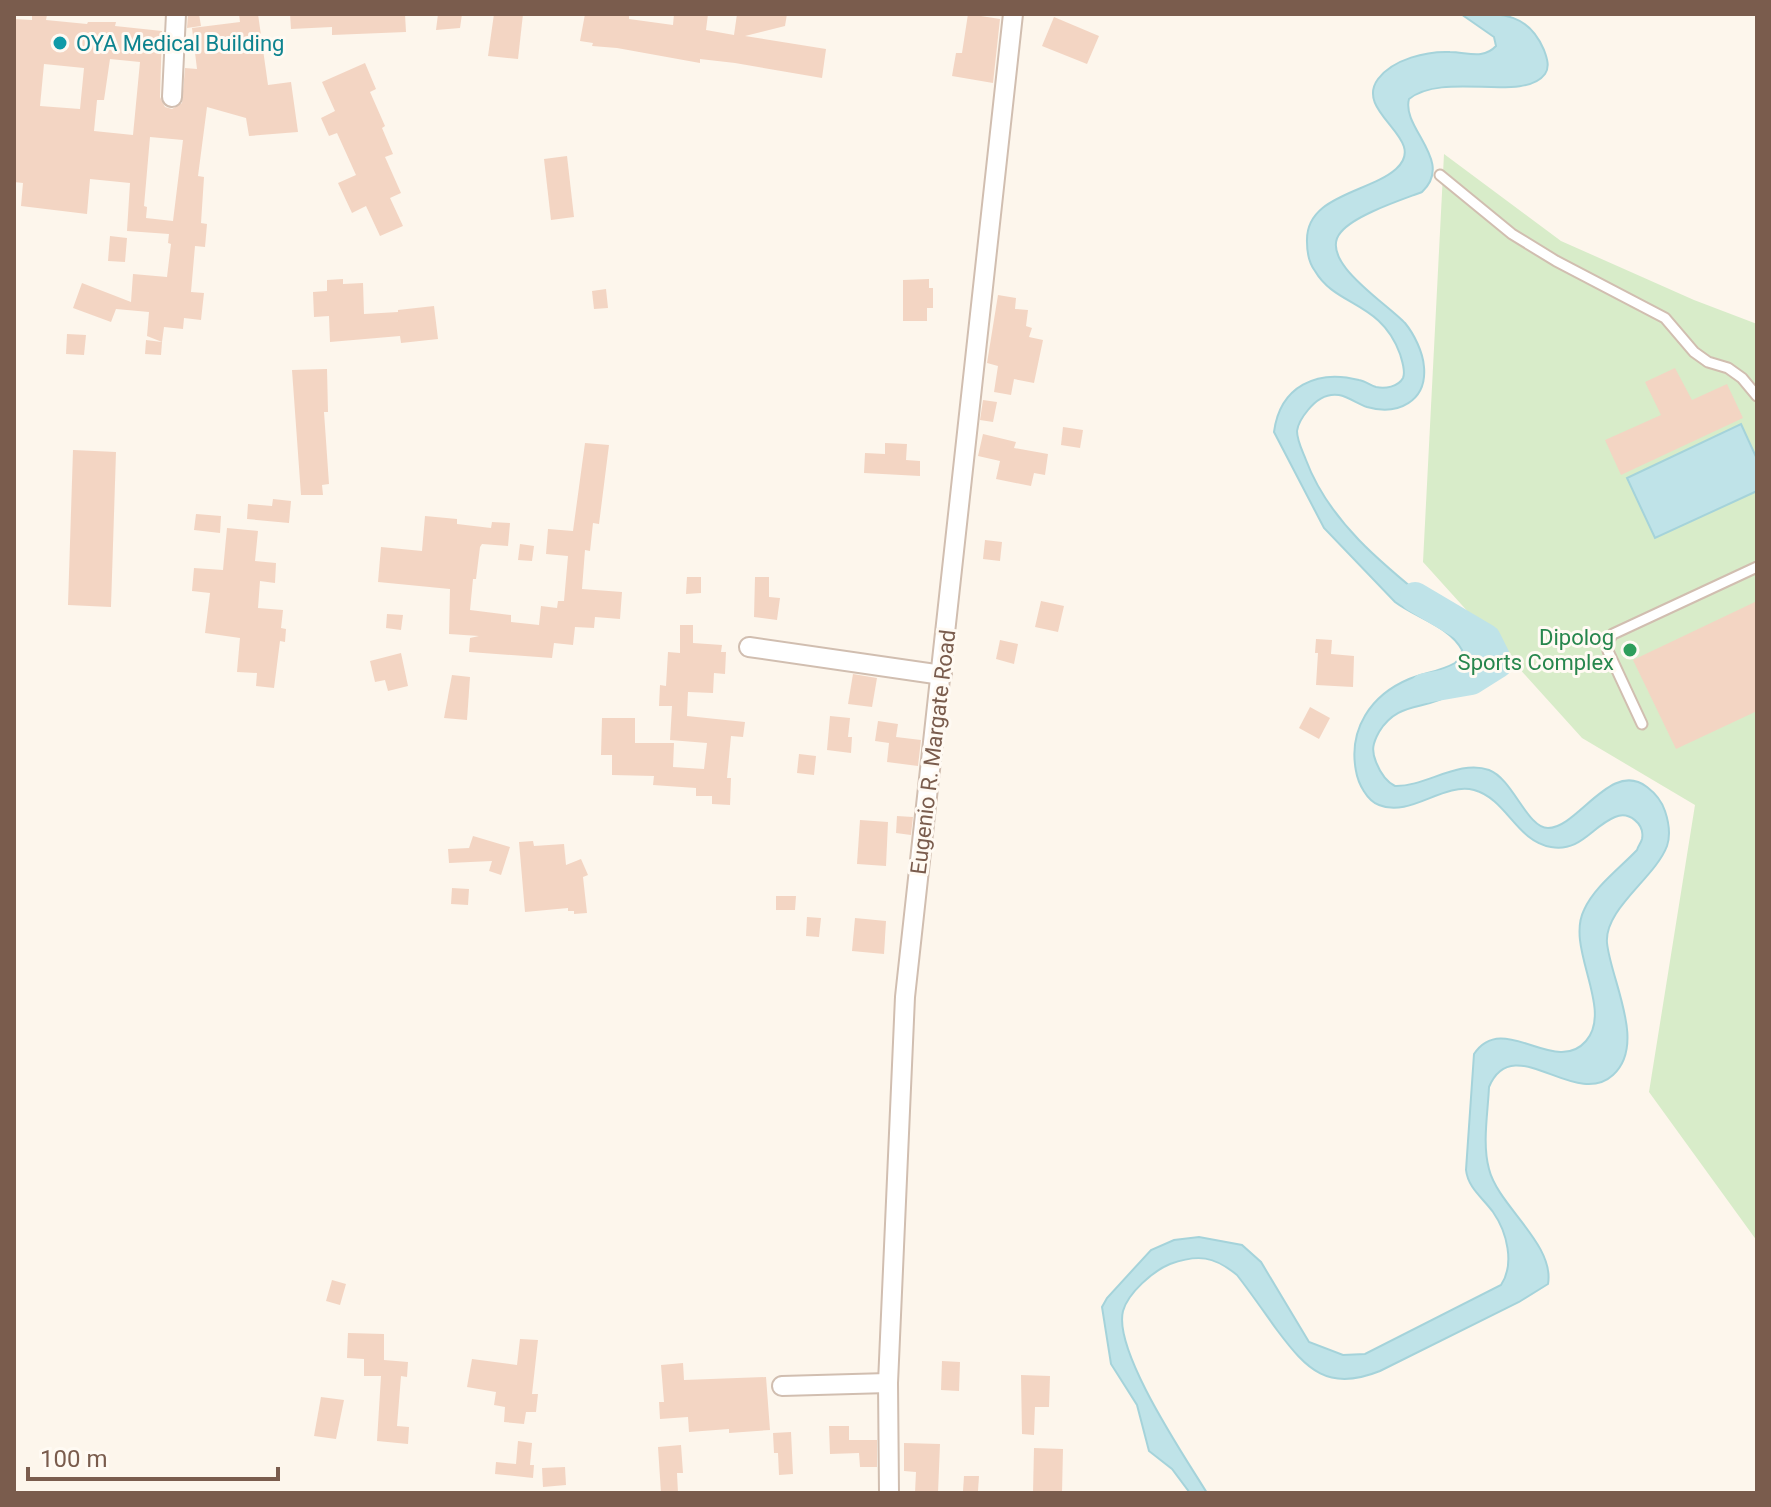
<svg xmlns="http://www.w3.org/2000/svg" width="1771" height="1507" font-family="Roboto,sans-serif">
  <rect width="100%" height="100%" fill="#fdf6ec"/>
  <path fill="#d8ecc9" d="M1444 154 1561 241 1694 300 1757 324V1241L1649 1092 1695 805 1582 738 1423 562Z"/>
  <g fill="#bfe3e8" stroke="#a5d3da" stroke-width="2">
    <path d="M1461 14C1498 14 1527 10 1544 50 1547 58 1550 67 1545 74 1524 103 1444 71 1409 99 1401 128 1455 161 1422 192 1401 200 1355 215 1341 232 1316 260 1388 304 1405 323 1414 334 1423 352 1424 367 1427 401 1398 416 1367 407 1358 404 1349 397 1339 395 1326 393 1316 400 1308 410 1303 416 1298 423 1297 431 1297 441 1303 452 1306 460 1335 538 1415 587 1475 640L1481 657C1478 672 1463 687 1450 695 1423 711 1398 701 1379 732 1373 743 1371 750 1376 762 1380 772 1385 781 1395 786 1425 787 1459 759 1489 770 1513 779 1527 828 1548 828 1578 828 1611 759 1647 787 1655 793 1662 802 1665 811 1669 823 1671 834 1667 846 1655 878 1604 909 1607 943 1611 981 1647 1044 1613 1075 1575 1110 1513 1029 1489 1087 1488 1112 1482 1144 1489 1169 1498 1206 1555 1244 1548 1284L1519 1302 1380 1371C1328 1392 1307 1370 1277 1330 1264 1312 1251 1293 1237 1275 1214 1256 1198 1254 1170 1264 1153 1271 1128 1293 1123 1311 1113 1351 1185 1457 1207 1493H1190L1172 1469 1149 1451 1137 1405 1111 1364 1102 1307 1107 1298 1151 1250 1174 1240 1199 1237 1242 1245 1261 1262 1309 1342 1343 1355 1365 1354 1501 1285C1515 1264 1507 1232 1493 1212 1483 1198 1468 1188 1466 1170L1474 1054C1503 1010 1555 1077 1586 1041 1614 1009 1565 948 1584 910 1594 887 1620 868 1637 850 1638 846 1641 843 1642 839 1645 824 1629 811 1615 817 1591 827 1581 852 1551 847 1516 841 1507 799 1474 790 1443 782 1410 818 1379 805 1367 801 1358 783 1356 771 1348 729 1371 695 1409 679 1424 673 1441 671 1455 663L1461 657 1462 650C1449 626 1416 618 1395 602L1324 528 1274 432C1280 386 1317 369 1359 380 1365 381 1370 385 1376 387 1385 389 1398 387 1403 378 1406 371 1402 361 1400 354 1381 301 1336 307 1315 271 1309 263 1307 252 1307 242 1305 195 1369 193 1396 169 1430 139 1353 113 1378 79 1393 59 1427 51 1450 52 1467 52 1483 60 1496 46L1494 37Z"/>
    <path d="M1741 424 1757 459V491L1655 538 1627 478Z"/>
  </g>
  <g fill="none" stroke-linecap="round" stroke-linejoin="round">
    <path stroke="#bfe3e8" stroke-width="30" d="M1415 597 1486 639 1498 663 1471 680 1425 688"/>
  </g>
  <g fill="#f3d5c3" fill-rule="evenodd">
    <path d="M32 14 47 15 46 20 87 24 88 22H116L115 26 162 31 160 97 165 107 172 109 182 103 185 68 197 69 192 28 240 22 239 14H258L268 85 291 82 298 132 249 136 246 118 207 107 198 176 204 177 201 223 207 224 205 247 195 246 191 292 204 293 201 320 184 318 183 329 164 327 162 342 147 336 149 312 116 309 111 322 73 308 82 283 131 302 133 274 167 277 171 244 168 243 169 234 127 231 130 183 90 179 87 214 21 206 23 183 14 182V19L32 20ZM110 59 140 62 133 135 94 131 97 100H104ZM44 64 84 68 80 109 40 106ZM150 137 183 140 173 221 146 218 147 207 144 206Z"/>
    <path d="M188 14H199L201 26 187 28Z"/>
    <path d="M290 14H405L406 32 332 35V27L291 29Z"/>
    <path d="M438 14H462L460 28 436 30Z"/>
    <path d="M494 14H523L518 59 488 56Z"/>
    <path d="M585 14H629V19L673 25 674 14H708L706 30 734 35 737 14H787L785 26 745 36 826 49 822 78 735 63 700 59V63L617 48 592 46 593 43 580 41Z"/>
    <path d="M968 14 1000 19 993 83 952 76 956 53H962Z"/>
    <path d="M1054 17 1099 36 1087 64 1042 46Z"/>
    <path d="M365 63 376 89 370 92 385 126 382 128 393 154 385 157 401 193 390 198 403 226 380 236 366 206 352 213 338 183 356 175 337 133 329 136 321 118 335 111 322 82Z"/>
    <path d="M567 156 574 217 551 220 544 159Z"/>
    <path d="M110 236 127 238 125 262 108 261Z"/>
    <path d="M343 279V284L363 283 364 314 398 312V310L434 306 438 339 401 343 400 336 330 342 329 316 314 317 313 292 327 291V280Z"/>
    <path d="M929 279V288H933V308H927V321H903V280Z"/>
    <path d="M606 289 608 308 594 309 592 291Z"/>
    <path d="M998 295 1016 298 1015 309 1028 310 1026 326 1032 328 1029 337 1043 340 1034 383 1014 379 1011 395 994 392 998 366 987 363Z"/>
    <path d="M67 334 86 335 84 355 66 354Z"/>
    <path d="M146 340 162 342 161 355 145 354Z"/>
    <path d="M1675 368 1692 400 1727 384 1743 418 1621 475 1605 440 1661 415 1645 382Z"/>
    <path d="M327 369 328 412H324L329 484 322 485 323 495H301L292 370Z"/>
    <path d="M983 400 997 402 993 422 980 420Z"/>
    <path d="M1063 427 1083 430 1080 448 1061 445Z"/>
    <path d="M983 434 1016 442 1014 448 1048 454 1045 475 1034 473 1031 486 996 479 1000 461 978 456Z"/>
    <path d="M585 443 609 445 599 524 593 523 590 551 585 550 582 589 622 592 620 619 595 617 594 628 575 627 573 645 554 643 552 658 469 652 470 638 479 636 449 634 450 589 378 582 381 547 422 551 425 516 457 519V524L491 528 492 522 510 523 508 546 482 544 480 547 476 579H473L470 610 511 615V622L539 625 541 606 557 608 558 601H564L568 556 546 554 548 529 573 531Z"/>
    <path d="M885 443 907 444 906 460 920 461V476L864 473 865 453 885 454Z"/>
    <path d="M73 450 116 452 111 607 68 605Z"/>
    <path d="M273 499 291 501 289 523 247 519 248 504 272 506Z"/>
    <path d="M196 514 221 516 220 533 194 530Z"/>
    <path d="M227 528 258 531 255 561 276 563 275 583 260 581 258 608 283 610 281 628 286 629 285 642 280 641 274 688 256 686 257 673 237 672 240 638 205 633 210 593 192 591 194 568 223 570Z"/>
    <path d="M985 540 1002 542 1000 561 983 559Z"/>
    <path d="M520 544 534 546 532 561 518 560Z"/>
    <path d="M687 577H701V593L686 594Z"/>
    <path d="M755 577H769V597L780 598 777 620 754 617Z"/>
    <path d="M1041 601 1064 606 1058 632 1035 627Z"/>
    <path d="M1757 601V711L1676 749 1633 660Z"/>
    <path d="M387 614 403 615 401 630 386 628Z"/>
    <path d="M680 625H693V643L722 645 721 652H726L725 674 714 673 713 693 688 692 687 716 745 722 743 737 731 736 727 778H731L730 805 712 804V796H696V788L653 785 654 776 612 775V755H601L602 718H635V743H674L673 767 704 769 707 743 670 740 672 706H659L660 685 666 686 668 652 680 653Z"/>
    <path d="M1316 639 1332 640 1331 654 1354 656 1353 687 1316 685 1318 653H1315Z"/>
    <path d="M1000 640 1018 644 1014 664 996 659Z"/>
    <path d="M401 653 408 686 388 691 385 680 375 682 370 661Z"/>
    <path d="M853 674 877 678 872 707 848 704Z"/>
    <path d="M452 675 470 677 467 720 444 718Z"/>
    <path d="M1310 707 1330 718 1319 739 1299 728Z"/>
    <path d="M830 716 850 718 848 737H852L851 753 827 750Z"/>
    <path d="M878 721 898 724 896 737 921 740 918 766 887 762 889 743 875 741Z"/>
    <path d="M799 754 816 756 814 775 797 773Z"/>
    <path d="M897 816 913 817 911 835 896 833Z"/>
    <path d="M860 820 888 822 886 866 857 864Z"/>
    <path d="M473 836 510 847 501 875 489 871 492 861 449 863 448 849 469 848Z"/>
    <path d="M533 841 534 846 564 844 566 865 581 859 588 875 583 877 587 913 574 914V911H568V908L525 912 519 842Z"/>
    <path d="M452 888 469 889 468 905 451 904Z"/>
    <path d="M776 896H796L795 910H776Z"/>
    <path d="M807 917 821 918 819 937 806 936Z"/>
    <path d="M855 918 886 921 884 954 852 951Z"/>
    <path d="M332 1280 346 1284 340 1305 326 1301Z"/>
    <path d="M348 1333 384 1334V1360L408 1362 407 1377 401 1376 397 1426 409 1427 408 1444 377 1441 381 1376H364V1359L347 1358Z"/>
    <path d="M520 1339 538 1340 532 1394H538L536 1412H526L524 1424 504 1422 505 1407 494 1405 496 1392 467 1387 472 1359 517 1365Z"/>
    <path d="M942 1361 960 1362 959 1391 941 1390Z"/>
    <path d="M683 1363 684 1380 766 1377 770 1430 729 1433V1429L689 1432 688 1417 660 1419 659 1402H664L661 1365Z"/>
    <path d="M1021 1375 1050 1376 1049 1407H1035L1034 1435 1022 1434Z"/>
    <path d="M321 1397 344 1400 336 1439 314 1436Z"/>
    <path d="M829 1426H849V1440H877V1467H860L859 1453 830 1454Z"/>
    <path d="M791 1432 793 1474 779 1475 778 1453H774L773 1433Z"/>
    <path d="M518 1441 532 1443 530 1465H534L533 1478 495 1474 496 1462 516 1464Z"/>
    <path d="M904 1443 940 1444 938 1493H915L916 1472 904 1471Z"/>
    <path d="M681 1445 683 1473H677L678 1493H661L658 1447Z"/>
    <path d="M1034 1448 1063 1449 1062 1493H1033Z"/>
    <path d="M565 1467 566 1485 543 1487 542 1468Z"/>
    <path d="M964 1476H979L978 1491H963Z"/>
  </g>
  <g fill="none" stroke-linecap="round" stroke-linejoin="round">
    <g stroke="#d1beb0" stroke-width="13">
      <g id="lane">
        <path d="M1440 175 1512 234 1556 261 1665 318 1694 352 1708 362 1728 368 1742 378 1757 396"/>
        <path d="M1642 724 1608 651 1607 642 1613 634 1757 567"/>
      </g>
    </g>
    <g stroke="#d1beb0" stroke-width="22">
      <g id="street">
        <path d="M172 97 176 14"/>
        <path d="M749 647 942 675"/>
        <path d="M782 1386 888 1383"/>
        <path d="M889 1493 888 1383 905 997 1013 14"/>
      </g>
    </g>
    <use href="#lane" stroke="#fff" stroke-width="9"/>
    <use href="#street" stroke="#fff" stroke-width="18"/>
  </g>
  <circle fill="#0f9aa8" stroke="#fffaf3" stroke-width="3" cx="60" cy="43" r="8"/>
  <circle fill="#2e9e5b" stroke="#fffaf3" stroke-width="3" cx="1630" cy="650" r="8"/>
  <g text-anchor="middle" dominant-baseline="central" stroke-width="6" stroke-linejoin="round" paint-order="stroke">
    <g font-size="22" fill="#0d838f" stroke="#fffaf3" text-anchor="start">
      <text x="76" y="43">OYA Medical Building</text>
    </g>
    <g font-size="22" fill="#27864d" stroke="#fffaf3" text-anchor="end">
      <text x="1614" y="637">Dipolog<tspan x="1614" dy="25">Sports Complex</tspan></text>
    </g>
    <g font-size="22" fill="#7a5c4d" stroke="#fffaf3">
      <text transform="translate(933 752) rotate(-83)">Eugenio R. Margate Road</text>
    </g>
  </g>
  <rect width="1771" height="1507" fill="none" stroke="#7a5c4d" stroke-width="32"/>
  <path d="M28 1467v12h250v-12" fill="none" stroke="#7a5c4d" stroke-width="4"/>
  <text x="40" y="1467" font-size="24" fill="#7a5c4d" stroke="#fffaf3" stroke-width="6" paint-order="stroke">100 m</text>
</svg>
